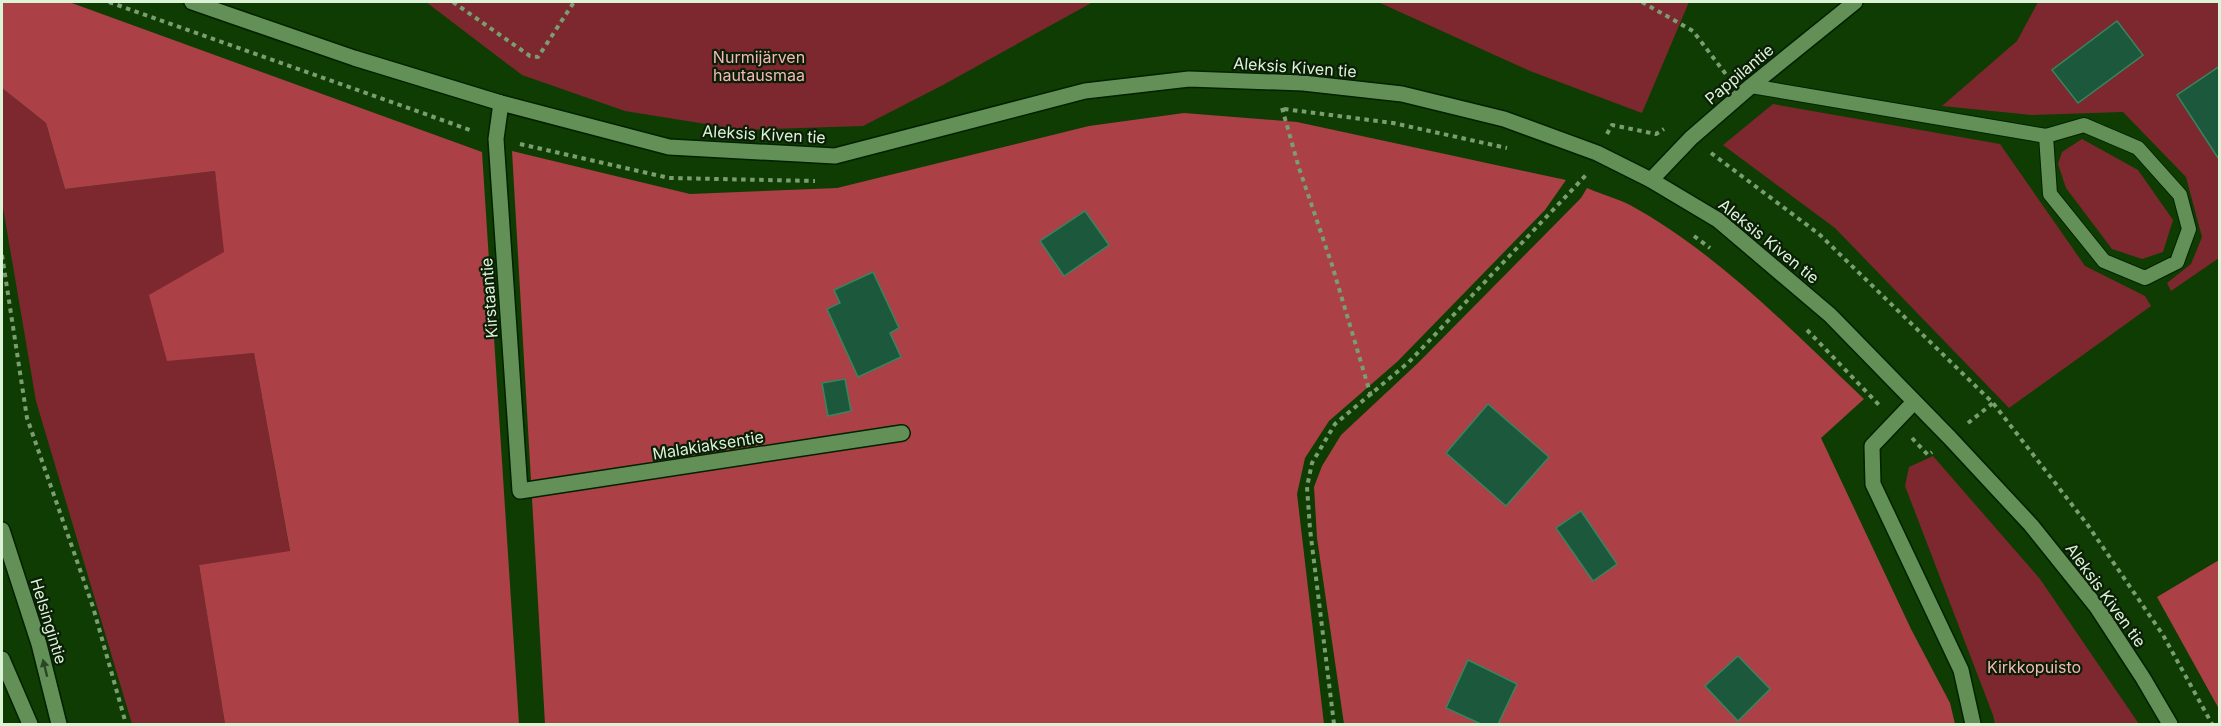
<svg xmlns="http://www.w3.org/2000/svg" width="2221" height="726" font-family="Inter,sans-serif">
  <rect width="100%" height="100%" fill="#0f3c03"/>
  <g fill="#7d282e">
    <path d="M426 2H1093L943 85 863 126 743 130 625 111 522 75Z"/>
    <path d="M1378 2H1689L1642 113 1530 71Z"/>
    <path d="M2038 2H2219V258L2171 291 2167 283 2191 264 2202 237 2186 177 2123 112 2032 115 1942 106 2017 41Z"/>
    <path d="M2 88 46 123 65 189 215 171 225 252 167 360 254 353 290 552 199 565 225 724H132L36 401 2 202Z"/>
    <path d="M1773 104 2000 144 2085 266 2145 296 2151 306 2009 408 1835 228 1723 145Z"/>
    <path d="M2082 139 2138 170 2173 220 2163 252 2142 259 2112 249 2066 188 2058 164 2062 152Z"/>
    <path d="M1933 456 2040 579 2139 724H1995L1993 715 1905 486 1909 467Z"/>
  </g>
  <g fill="#ab4046">
    <path d="M2 2H69L482 152 519 724H225L199 565 290 551 254 353 167 361 149 295 224 252 215 171 65 189 46 123 2 88Z"/>
    <path d="M1184 113 1297 122 1566 180 1545 210 1398 361 1329 421 1305 458 1297 494 1324 724H545L512 151 690 194 837 188 1089 126Z"/>
    <path d="M1587 188C1601 194 1616 198 1630 205 1719 254 1790 329 1864 399L1821 438 1911 629 1950 703 1955 724H1344L1317 538 1314 487 1322 466 1341 435 1418 363 1581 198Z"/>
    <path d="M2219 560V709L2157 597Z"/>
  </g>
  <g fill="#1b583c" stroke="#37855f" stroke-width="1.5">
    <path d="M2117 21 2143 55 2078 103 2052 70Z"/>
    <path d="M2220 66V161L2177 95Z"/>
    <path d="M1085 211 1109 245 1064 276 1040 241Z"/>
    <path d="M873 272 899 328 890 333 901 357 858 377 827 309 840 303 834 290Z"/>
    <path d="M845 379 851 411 828 416 822 383Z"/>
    <path d="M1488 404 1549 457 1506 506 1446 453Z"/>
    <path d="M1581 511 1617 564 1593 581 1556 528Z"/>
    <path d="M1738 656 1770 689 1738 721 1705 686Z"/>
    <path d="M1468 660 1517 684 1498 724H1481L1446 708Z"/>
  </g>
  <g fill="none" stroke-linecap="round" stroke-linejoin="round">
    <g stroke="#012100" stroke-width="16">
      <path id="lane" d="M1751 86 2046 136 2084 125 2138 148 2180 195 2189 229 2177 262 2145 278 2104 261 2050 194 2046 136"/>
    </g>
    <g stroke="#012100" stroke-width="18">
      <g id="street">
        <path d="M501 103 496 139 520 491 902 433"/>
        <path d="M1651 180 1691 138 1751 86 1855 2"/>
        <path d="M1914 402 1872 446 1873 484 1961 670 1973 724"/>
      </g>
    </g>
    <g stroke="#012100" stroke-width="18">
      <g id="secondary">
        <path d="M192 2 354 58 501 103 669 147 835 156 1085 91 1189 79 1303 83 1402 94 1504 119 1597 153 1651 180 1718 220 1830 315 1950 438 2031 525 2096 606 2143 678 2170 724"/>
        <path d="M2 530 39 644 59 724"/>
        <path d="M2 659 30 724"/>
      </g>
    </g>
    <g stroke="#7a9d72" stroke-width="4" stroke-dasharray="4.5 4.5" stroke-linecap="butt">
      <path d="M109 2 473 131"/>
      <path d="M453 2 530 56 538 57 574 2"/>
      <path d="M1642 2 1693 31 1728 77"/>
      <path d="M1282 108 1299 168 1332 265 1371 396"/>
      <path d="M1284 109 1393 123 1507 148"/>
      <path d="M1607 134 1612 125 1656 134 1664 129"/>
      <path d="M520 144 669 178 815 181"/>
      <path d="M1711 153 1819 234 1993 403 2087 524 2163 635 2212 724"/>
      <path d="M1694 236 1710 248"/>
      <path d="M2 255 27 418 93 607 126 724"/>
      <path d="M1807 330 1879 405"/>
      <path d="M1968 423 1993 403"/>
      <path d="M1912 438 1928 455 1932 452"/>
      <path d="M1334 724 1310 529 1307 487 1312 463 1335 424 1409 362 1588 173"/>
    </g>
    <use href="#lane" stroke="#629057" stroke-width="14"/>
    <use href="#street" stroke="#629057" stroke-width="15"/>
    <use href="#secondary" stroke="#629057" stroke-width="15"/>
  </g>
  <defs><path id="oneway-solid" d="M-6-.8H1V-3.2L6.5 0L1 3.2V.8H-6Z" transform="scale(1.5)"/></defs>
  <use fill="#2a4624" href="#oneway-solid" transform="translate(45 668) rotate(-104)"/>
  <g text-anchor="middle" dominant-baseline="central" stroke-width="4.5" stroke-linejoin="round" paint-order="stroke">
    <g font-size="16" fill="#f3b9b7" stroke="#0c1e08">
      <text x="759" y="57">Nurmijärven<tspan x="759" dy="18">hautausmaa</tspan></text>
      <text x="2034" y="667">Kirkkopuisto</text>
    </g>
    <g font-size="16" fill="#dbf4d6" stroke="#0c1e08">
      <text transform="translate(1295 67) rotate(4)">Aleksis Kiven tie</text>
      <text transform="translate(1739 74) rotate(-40)">Pappilantie</text>
      <text transform="translate(764 134) rotate(3)">Aleksis Kiven tie</text>
      <text transform="translate(1769 241) rotate(39)">Aleksis Kiven tie</text>
      <text transform="translate(489 298) rotate(-94)">Kirstaantie</text>
      <text transform="translate(708 445) rotate(-9)">Malakiaksentie</text>
      <text transform="translate(2106 595) rotate(54)">Aleksis Kiven tie</text>
      <text transform="translate(49 621) rotate(73)">Helsingintie</text>
    </g>
  </g>
  <rect width="2221" height="726" fill="none" stroke="#dbf4d6" stroke-width="6"/>
</svg>
